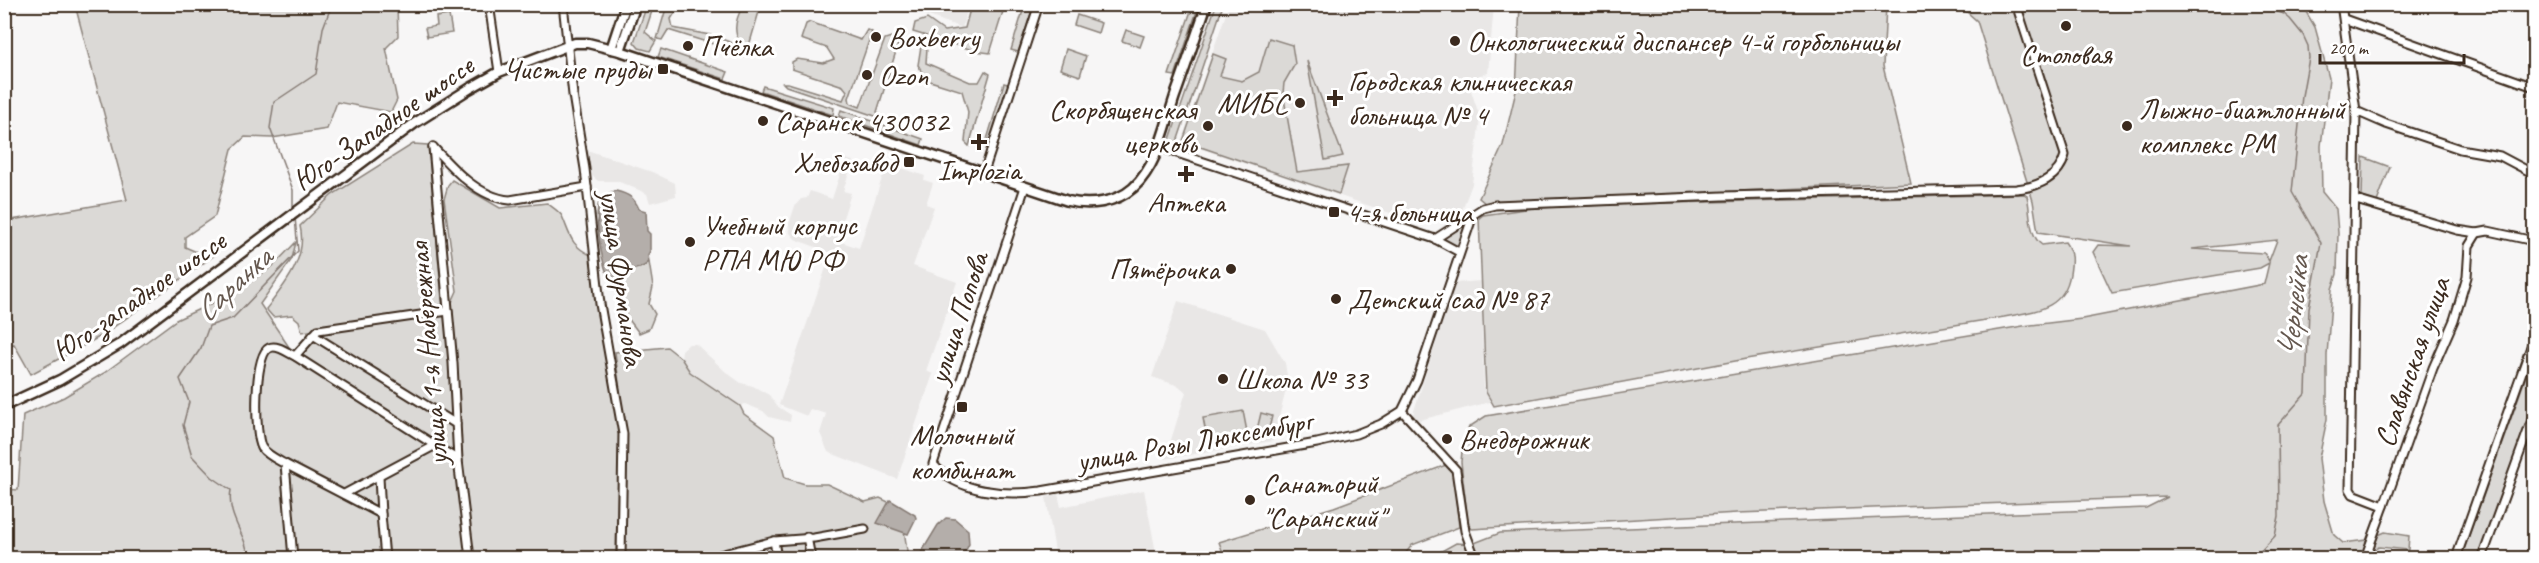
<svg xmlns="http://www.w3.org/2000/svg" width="2539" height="563" font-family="Caveat,sans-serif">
  <rect width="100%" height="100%" fill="#f7f6f6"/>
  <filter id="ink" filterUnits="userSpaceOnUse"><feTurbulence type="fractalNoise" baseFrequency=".0167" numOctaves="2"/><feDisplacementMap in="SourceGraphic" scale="12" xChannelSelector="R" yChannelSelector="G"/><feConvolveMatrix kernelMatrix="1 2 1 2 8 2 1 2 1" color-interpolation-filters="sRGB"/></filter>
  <g filter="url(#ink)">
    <g fill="#e9e7e6">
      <path d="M929 5H969L962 28 926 15Z"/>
      <path d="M1229 5H1494L1488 73 1467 79 1480 117 1472 184 1461 213 1408 219 1181 142Z"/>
      <path d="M584 149 652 172 675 183 676 196 650 203 647 194 641 191 617 181H598L589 173Z"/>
      <path d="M845 159 853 161 843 191 851 193 836 240 859 248 887 163 925 176 924 180 933 183 926 204 934 207 913 266 957 282 926 371 933 374 897 479 828 452 820 433 826 414 810 409 807 416 779 405 831 253 795 239 790 233 789 224 795 206 801 199 807 198 810 191 832 199Z"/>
      <path d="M1481 281 1484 388 1490 402 1420 420 1412 417 1455 283Z"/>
      <path d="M1178 301 1265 329 1285 363 1288 382 1273 441 1165 459 1186 392 1179 386 1152 377Z"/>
      <path d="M689 344H696L726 372 741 383 753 386 769 395 777 406 791 415 790 422 769 417 763 411 745 404 740 406 690 372 681 358 682 350Z"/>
      <path d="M1144 490 1157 558H1056L1046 497 1058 494 1061 507Z"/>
      <path d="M1216 550 1218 558H1161Z"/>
    </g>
    <g fill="#dbd9d6" stroke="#8b827a" stroke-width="1.5" fill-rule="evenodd">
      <path d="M1025 4 1034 5 1018 52 1011 50Z"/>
      <path d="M75 5H397L398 36 386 48 397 100 391 112 337 102 327 129 272 138 245 137 232 149 215 216 185 237V247L199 253 216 254 101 336 31 374 14 344 5 347 12 220 127 200Z"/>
      <path d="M647 5H654L645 32 656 41 650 51 639 48 634 42Z"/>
      <path d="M667 5H680L671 19 673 28 710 35 733 43 735 51 668 30 662 40 657 39Z"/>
      <path d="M743 5H761L746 56 743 57C736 34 731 28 743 5Z"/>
      <path d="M971 5H1005L990 53 976 51 913 32 915 23 927 19 944 31 965 28Z"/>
      <path d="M1193 5H1199L1175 76 1169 75Z"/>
      <path d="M1216 5H1223L1176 145 1169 142Z"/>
      <path d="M1520 5H1886L1883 66 1911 183 1485 203 1479 198 1503 145 1516 91Z"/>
      <path d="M1959 5H2302L2315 27 2329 78 2321 146 2322 192 2336 209 2338 233 2337 274 2332 289 2327 355V419L2319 458 2324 501 2334 535 2343 543 2367 540 2385 532 2409 536 2408 550 2379 547 2356 558H1429L1456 543 1472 544 1500 533 2146 508 2168 497 1737 513 1472 529 1468 524 1461 462 1463 441 1469 427 1486 416 2023 326 2082 319 2264 284 2269 263 2260 268 2112 293 2093 252 2098 245 2131 246 2038 232 2033 201 1977 21ZM2277 240 2269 261 2264 253 2192 249Z"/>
      <path d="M449 15 452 33 427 37 425 28 437 26 436 17Z"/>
      <path d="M1077 15 1101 23 1098 33 1074 25Z"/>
      <path d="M810 22 861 40 867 30 872 32 849 98 850 103 860 107 885 39 891 37 898 45 877 112 883 117H891L890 121 786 86 783 83H788L843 100 847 91 843 86 792 69V62L797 59 823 63 834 59 827 48 801 39 806 24Z"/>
      <path d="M1126 30 1144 36 1140 47 1122 41Z"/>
      <path d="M1269 38 1292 45 1295 64 1284 83 1283 93 1297 172 1348 166 1339 194 1183 141 1213 54 1226 59 1220 76 1242 81 1259 72Z"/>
      <path d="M921 46 927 48 926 63 970 82H979L985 71 990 74 969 146 965 142 968 112 962 91 927 80 918 65Z"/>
      <path d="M661 49 728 72 725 79 658 57Z"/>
      <path d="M1066 49 1086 56 1080 76 1060 69Z"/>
      <path d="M1307 61 1343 156 1325 160Z"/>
      <path d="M1004 83 1011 85 989 148 985 146Z"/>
      <path d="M763 86 834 108 833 115 761 91Z"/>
      <path d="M841 110 923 139 921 145 839 116Z"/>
      <path d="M413 144 428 145 443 310 448 311 457 291 444 199 448 185 452 180 500 208 547 203C552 207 559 211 562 216 570 234 570 246 591 255L619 435 616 558H5L4 489 18 490 23 415 64 397 104 373 176 320 234 293 273 266 296 242 292 259 260 304 295 356 317 330 302 332 299 321 292 315 273 317 266 309C284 286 308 258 300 226L332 195Z"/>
      <path d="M2363 157 2390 167 2377 202 2362 197Z"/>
      <path d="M2024 194 2027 196C2031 212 2028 235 2042 245L2065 242C2073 253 2072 261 2070 274 2064 310 2035 311 2004 317L1746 359 1494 406 1486 392 1479 218 1483 215 1533 208 1631 204Z"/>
      <path d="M1467 222 1458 249 1441 240Z"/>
      <path d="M649 262 653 287 649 304 655 314 649 329 639 333 627 317 610 280C618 278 622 273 629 270 639 267 640 270 649 262Z"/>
      <path d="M667 347 681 358 690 372 740 406 744 414 774 436 785 478 805 484H827L865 502 880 498 901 508 908 558H625L627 445 615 352Z"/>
      <path d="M2534 354V415L2482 558H2461Z"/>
      <path d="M1243 411 1248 437 1208 444 1203 418Z"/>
      <path d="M1261 413 1272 416 1267 437 1256 434Z"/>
      <path d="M1446 465 1453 470 1459 527 1412 545 1402 558H1225L1219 542 1334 507Z"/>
    </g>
    <g fill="#b4aeaa" stroke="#847972" stroke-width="1.5">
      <path d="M616 191C628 194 634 197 639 209L646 211 647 231 650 234V251L648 255 649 262C640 270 639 267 629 270 622 273 618 278 610 280 602 267 593 213 600 200 604 195 610 192 616 191Z"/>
      <path d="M890 500 915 515 916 518 908 534 877 523Z"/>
      <path d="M946 518 955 519 968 530 969 544 962 558H918L938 525Z"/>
    </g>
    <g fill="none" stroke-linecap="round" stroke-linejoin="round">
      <g stroke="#847972" stroke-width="1.5">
        <path d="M293 209V190L270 128 274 102 316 74 323 28 332 4"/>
        <path d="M248 558C248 536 226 518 231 490L212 477 192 456 183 425 189 402 180 379 201 348 209 326 233 318 298 251 295 217"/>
        <path d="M2254 558 2275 536 2279 516 2278 425 2306 393 2309 308 2321 243 2292 192 2302 96 2309 58 2308 46 2303 35 2290 19 2284 14 2257 4"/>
      </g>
      <g stroke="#3b2a1e" stroke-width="11">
        <g id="minor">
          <path d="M489 4 499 72"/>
          <path d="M563 4 573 95 585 169 600 304 623 434 621 558"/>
          <path d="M2341 4 2356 111 2350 489 2353 494 2384 506 2365 558"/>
          <path d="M2344 19 2534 87"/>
          <path d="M2356 111 2386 124 2460 149 2500 156 2534 174"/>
          <path d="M433 147 453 363 458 460 470 558"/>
          <path d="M433 147C452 168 479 198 510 200L587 187"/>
          <path d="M1159 147 1435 239 1459 252"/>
          <path d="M984 172 1039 4"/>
          <path d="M1025 187 933 464C958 493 1005 496 1041 491L1317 443 1356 434 1381 424 1402 411 1417 380 1473 215"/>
          <path d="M2356 200 2457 230 2477 233 2488 231 2534 241"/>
          <path d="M1435 239 1483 208 1495 205 1723 196 2016 189C2038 187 2060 177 2065 155L2016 4"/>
          <path d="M313 335 456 424"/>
          <path d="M295 356 318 330 448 311"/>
          <path d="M1402 411 1456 470 1465 531 1475 558"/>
          <path d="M285 464 381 514 385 558"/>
          <path d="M379 477 381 514"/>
          <path d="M344 494 434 446"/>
          <path d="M2384 506 2433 368 2454 320 2467 277 2469 246 2477 233"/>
          <path d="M807 537 811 558"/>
          <path d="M774 541 777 558"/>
          <path d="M737 551 742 552 746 558"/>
          <path d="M293 558 285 464C278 460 267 455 262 448 254 434 254 355 269 348 277 344 288 353 295 356L458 460"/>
          <path d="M708 558 774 541 814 538 865 529"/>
          <path d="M2456 558 2534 338"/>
          <path d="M2482 558 2534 414"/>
        </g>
      </g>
      <g stroke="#3b2a1e" stroke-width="13">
        <g id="major">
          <path d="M611 49 626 4"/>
          <path d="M620 51 636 4"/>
          <path d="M4 406 60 380 120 344 415 123 469 89 499 72 575 43H588L620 51 1068 201C1089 206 1116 203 1133 188 1158 165 1165 126 1175 96 1186 66 1196 35 1207 4"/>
        </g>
      </g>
      <use href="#minor" stroke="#fff" stroke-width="7"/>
      <use href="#major" stroke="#fff" stroke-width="8"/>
    </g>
  </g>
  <g fill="#3b2a1e" stroke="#fff" stroke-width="2">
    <circle cx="2066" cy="26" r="6"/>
    <circle cx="876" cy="37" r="6"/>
    <circle cx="1455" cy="41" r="6"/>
    <circle cx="688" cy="46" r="6"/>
    <rect x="657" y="63" width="12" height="12" rx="3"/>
    <circle cx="867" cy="75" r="6"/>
    <path d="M1332 89h6v6h6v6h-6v6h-6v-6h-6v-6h6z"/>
    <circle cx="1300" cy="103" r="6"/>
    <circle cx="763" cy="121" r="6"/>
    <circle cx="1208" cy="126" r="6"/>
    <circle cx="2127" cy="126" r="6"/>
    <path d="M976 133h6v6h6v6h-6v6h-6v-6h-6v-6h6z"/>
    <rect x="903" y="156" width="12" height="12" rx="3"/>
    <path d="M1183 165h6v6h6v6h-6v6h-6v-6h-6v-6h6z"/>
    <rect x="1328" y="206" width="12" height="12" rx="3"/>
    <circle cx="690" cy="242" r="6"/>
    <circle cx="1231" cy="269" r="6"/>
    <circle cx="1336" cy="299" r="6"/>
    <circle cx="1223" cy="379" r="6"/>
    <rect x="956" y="401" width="12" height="12" rx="3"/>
    <circle cx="1447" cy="439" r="6"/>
    <circle cx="1250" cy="500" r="6"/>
  </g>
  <g text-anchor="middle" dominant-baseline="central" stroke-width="6" stroke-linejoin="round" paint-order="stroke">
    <g font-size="30" fill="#3b2a1e" stroke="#fff" text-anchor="start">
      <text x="888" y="37">Boxberry</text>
      <text x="1467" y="41">Онкологический диспансер 4-й горбольницы</text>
      <text x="700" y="46">Пчёлка</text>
      <text x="2066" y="54" text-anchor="middle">Столовая</text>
      <text x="651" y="69" text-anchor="end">Чистые пруды</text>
      <text x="879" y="75">Ozon</text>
      <text x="1348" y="81">Городская клиническая<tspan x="1348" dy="34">больница № 4</tspan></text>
      <text x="1288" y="103" text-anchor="end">МИБС</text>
      <text x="1196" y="109" text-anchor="end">Скорбященская<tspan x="1196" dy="34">церковь</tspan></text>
      <text x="2139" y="109">Лыжно-биатлонный<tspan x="2139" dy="34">комплекс РМ</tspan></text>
      <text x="775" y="121">Саранск 430032</text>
      <text x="897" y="162" text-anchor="end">Хлебозавод</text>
      <text x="979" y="170" text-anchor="middle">Implozia</text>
      <text x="1186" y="202" text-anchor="middle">Аптека</text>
      <text x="1346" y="212">4-я больница</text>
      <text x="702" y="225">Учебный корпус<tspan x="702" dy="34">РПА МЮ РФ</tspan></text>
      <text x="1219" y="269" text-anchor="end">Пятёрочка</text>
      <text x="1348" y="299">Детский сад № 87</text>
      <text x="1235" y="379">Школа № 33</text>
      <text x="962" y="435" text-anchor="middle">Молочный<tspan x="962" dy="34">комбинат</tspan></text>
      <text x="1459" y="439">Внедорожник</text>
      <text x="1262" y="483">Санаторий<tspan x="1262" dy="34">"Саранский"</tspan></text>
    </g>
    <g font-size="30" fill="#3b2a1e" stroke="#fff">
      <text transform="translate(383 123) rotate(-35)">Юго-Западное шоссе</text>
      <text transform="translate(622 278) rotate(82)">улица Фурманова</text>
      <text transform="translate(139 296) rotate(-35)">Юго-западное шоссе</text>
      <text transform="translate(958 318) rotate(-72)">улица Попова</text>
      <text transform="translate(428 354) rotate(-95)">улица 1-я Набережная</text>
      <text transform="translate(2412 362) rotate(-71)">Славянская улица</text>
      <text transform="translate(1194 441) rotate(-10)">улица Розы Люксембург</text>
    </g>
    <g font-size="32" font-style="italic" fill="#65584f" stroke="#fff">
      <text transform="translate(233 284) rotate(-43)">Саранка</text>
      <text transform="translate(2293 307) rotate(-84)">Чернейка</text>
    </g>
  </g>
  <rect width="2539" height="563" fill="none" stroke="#fff" stroke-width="24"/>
  <rect x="12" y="12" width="2515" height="539" fill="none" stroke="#3b2a1e" stroke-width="2" filter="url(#ink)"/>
  <path d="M2320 54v9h144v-9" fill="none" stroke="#3b2a1e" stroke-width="3"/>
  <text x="2329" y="54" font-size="18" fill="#3b2a1e" stroke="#ffffff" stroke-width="4.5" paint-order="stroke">200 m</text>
</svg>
